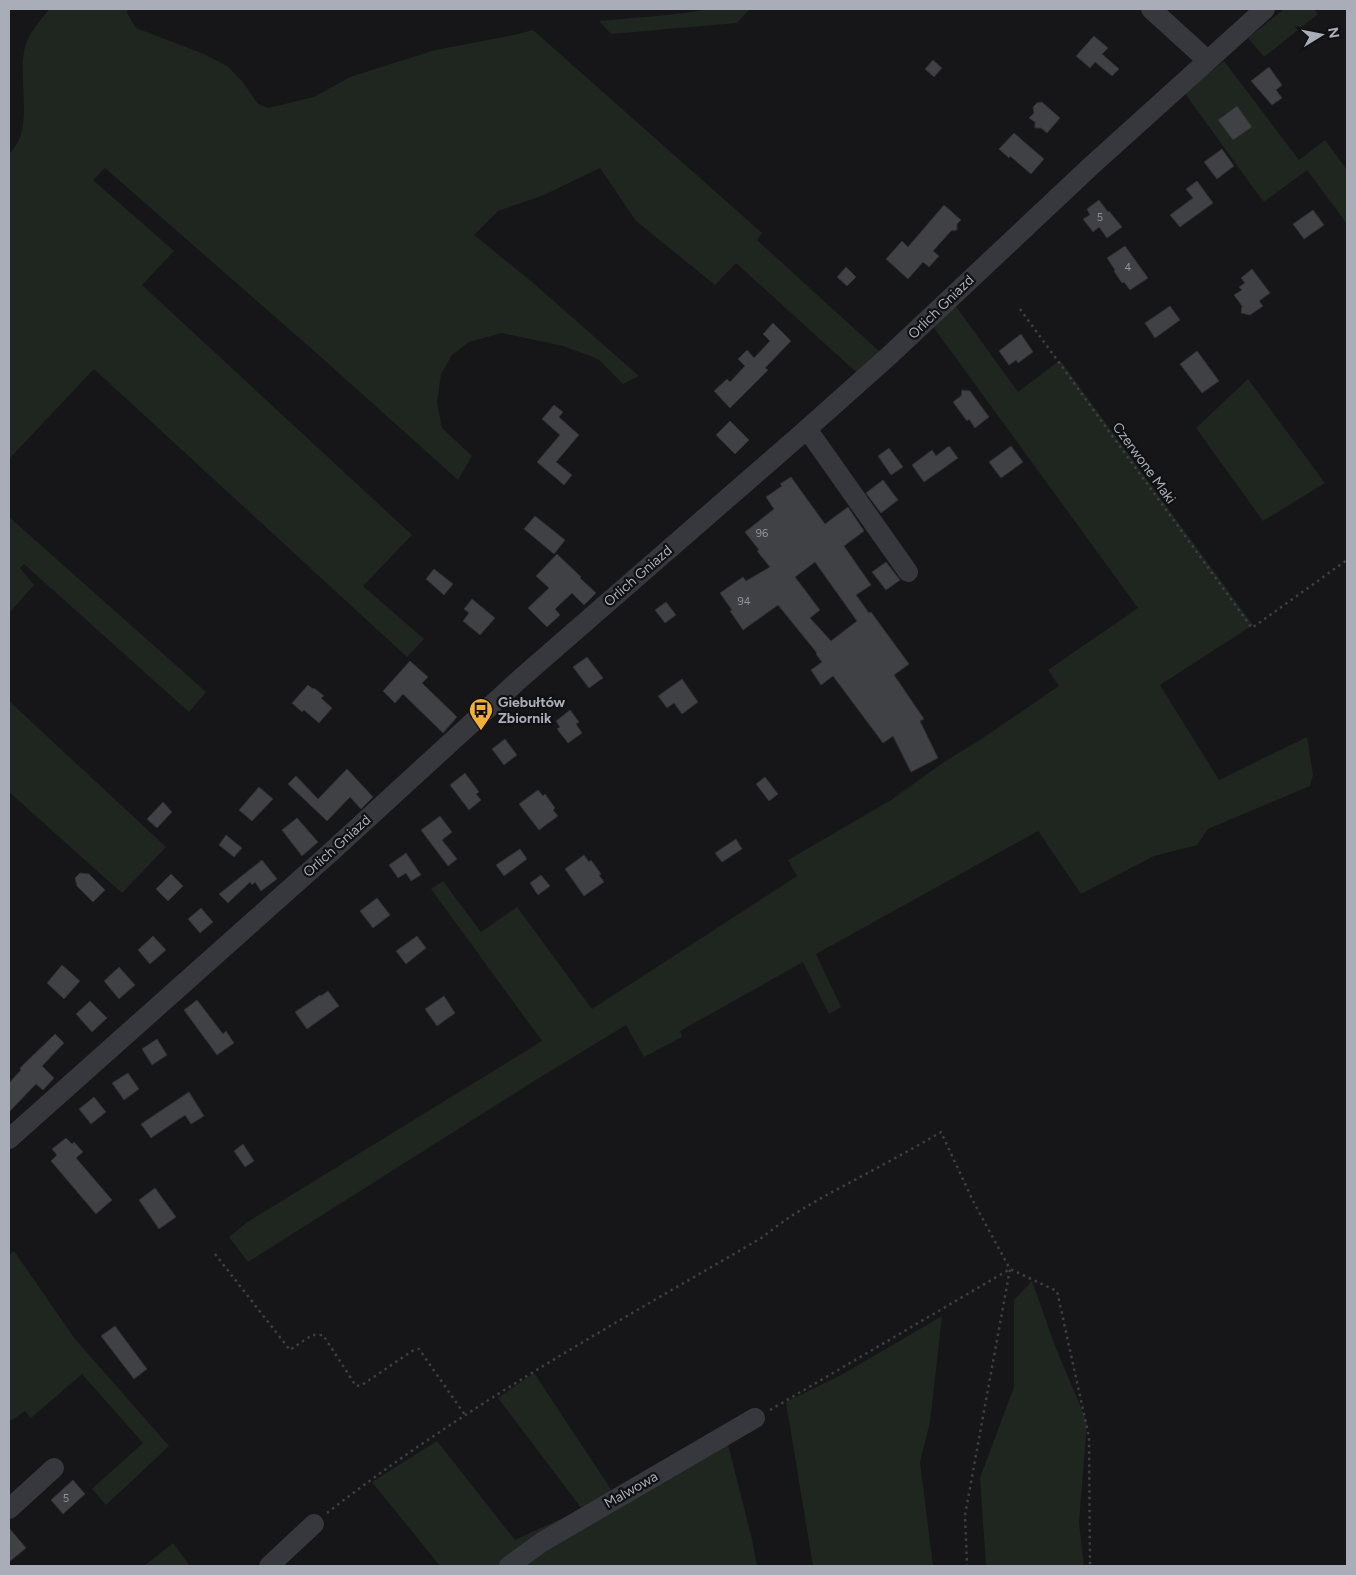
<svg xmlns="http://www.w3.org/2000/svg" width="1356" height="1575" font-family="Figtree,sans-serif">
  <rect width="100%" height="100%" fill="#161618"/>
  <g fill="#1e261f">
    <path d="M50 9H128L127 13 136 28 204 54 227 66 242 81 258 104 268 108 314 97 350 77 435 50 514 35 533 30 762 233 757 240 880 352 856 372 736 263 715 285 636 221 600 168 544 195 498 211 474 235 532 282 639 376 623 384 598 359 563 346 502 333 469 342 452 355 441 374 437 403 442 428 472 456 458 480 322 358 105 168 93 180 174 251 142 285 412 535 363 586 424 639 407 657 94 369 9 459V154C37 128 15 76 26 44 29 34 42 17 50 9Z"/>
    <path d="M710 9H750L737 23 611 34 599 21C636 17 673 16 710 9Z"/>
    <path d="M1284 9H1314L1318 14 1264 57 1248 38Z"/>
    <path d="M1224 61 1299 160 1325 140 1347 170V224L1307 170 1264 202 1254 189 1184 92Z"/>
    <path d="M955 305 1018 392 1060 360 1253 625 1160 685 1219 780 1307 737 1313 775 1310 786 1208 829 1197 845 1154 856 1081 894 1038 831 816 954 841 1007 829 1014 803 962 680 1031 682 1037 644 1057 626 1025 531 1083 248 1262 229 1237 246 1223 542 1041 431 889 443 881 481 932 517 907 592 1009 797 876 788 860 891 800 944 762 983 738 1059 686 1048 670 1138 608 934 328Z"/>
    <path d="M1248 379 1325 483 1263 521 1196 428Z"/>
    <path d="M9 517 206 692 189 712 24 564 20 568 34 585 9 613Z"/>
    <path d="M9 701 166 847 122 893 9 792Z"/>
    <path d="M14 1251 75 1339 169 1446 106 1505 92 1489 143 1443 82 1374 31 1418 25 1411 11 1421 9 1417V1255Z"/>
    <path d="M1032 1281 1055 1346 1087 1422 1079 1523 1084 1566H986L980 1478 1014 1387V1300Z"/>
    <path d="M942 1316 930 1422 920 1462 933 1566H813L786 1402 843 1374Z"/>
    <path d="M534 1373 614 1494 724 1429 752 1539 757 1566H440L372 1482 437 1441 515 1540 582 1509 498 1398Z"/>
    <path d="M173 1543 190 1566H144Z"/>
  </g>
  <g fill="#404145" stroke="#303034" fill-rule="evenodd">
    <path d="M1094 36 1108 48 1102 54 1119 69 1112 76 1095 62 1090 68 1076 56Z"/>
    <path d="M933 60 942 68 934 77 925 69Z"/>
    <path d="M1269 67 1282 85 1276 90 1282 98 1272 105 1251 81Z"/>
    <path d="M1042 102 1060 118 1047 133 1041 128H1035V122L1029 118 1034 113 1033 107 1037 103Z"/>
    <path d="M1237 106 1252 127 1233 140 1218 120Z"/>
    <path d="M1014 133 1044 159 1031 174 1010 156 1009 158 999 149Z"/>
    <path d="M1222 149 1234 166 1217 179 1204 162Z"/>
    <path d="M1197 181 1213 203 1180 227 1170 215 1193 198 1186 189Z"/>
    <path d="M1099 200 1108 212 1109 211 1122 227 1107 238 1099 227 1093 232 1083 219 1090 215 1087 209Z"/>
    <path d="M944 205 961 220 957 224V230L951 231 933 251 939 256 929 267 923 262 908 279 886 259 902 241 908 247Z"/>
    <path d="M1313 210 1324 225 1304 239 1293 224Z"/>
    <path d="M1125 246 1148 278 1130 290 1124 282 1122 283 1114 271 1115 270 1107 258Z"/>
    <path d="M846 267 856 277 847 286 837 277Z"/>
    <path d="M1252 269 1270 293 1259 301 1263 306 1250 315 1241 313 1242 306 1234 295 1242 290 1239 287 1245 283 1241 278Z"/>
    <path d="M1170 306 1180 320 1155 338 1145 323Z"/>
    <path d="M773 323 791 341 765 368 768 370 730 408 714 391 727 379 730 382 745 366 738 359 747 350 754 358 770 341 763 334Z"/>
    <path d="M1021 334 1033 352 1018 363 1016 360 1009 365 999 351Z"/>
    <path d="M1197 351 1219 381 1202 393 1180 364Z"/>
    <path d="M962 390 970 391 989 417 975 428 969 419 967 421 953 402 961 396Z"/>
    <path d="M554 405 563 412 559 417 579 435 556 462 572 475 564 485 537 462 560 435 542 419Z"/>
    <path d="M730 421 749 440 735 454 716 435Z"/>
    <path d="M949 446 958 458 924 482 912 465 932 450 936 456Z"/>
    <path d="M1011 446 1023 462 1001 478 989 462Z"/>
    <path d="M889 448 903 467 891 475 878 456Z"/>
    <path d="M791 477 825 524 848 507 864 531 844 546 871 585 856 595 869 613 871 612 909 664 894 675 924 719 920 721 938 758 911 772 893 736 883 743 833 676 821 685 811 670 822 662 816 654 817 653 778 605 743 630 730 611 732 610 720 593 743 577 746 581 770 567 757 551 759 550 745 532 774 509 766 497 782 486 780 484ZM815 562 857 621 831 641 810 618 820 610 795 577Z"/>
    <path d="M883 480 898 500 881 513 866 493Z"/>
    <path d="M535 516 565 540 554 554 524 529Z"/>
    <path d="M557 554 581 577 580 578 596 593 584 605 572 593 555 609 560 615 547 627 528 608 549 588 536 576Z"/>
    <path d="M886 562 900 580 886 590 872 572Z"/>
    <path d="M434 569 453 584 444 595 426 579Z"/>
    <path d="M472 599 495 618 480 635 463 621 469 613 464 609Z"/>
    <path d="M666 602 676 615 665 623 655 610Z"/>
    <path d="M587 657 603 678 589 688 573 667Z"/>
    <path d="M410 661 428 677 422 683 457 717 443 733 403 694 395 703 383 691Z"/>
    <path d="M682 679 698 702 682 714 674 703 667 708 658 696Z"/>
    <path d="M308 685 313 689 314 688 324 696 321 698 332 708 319 723 304 710 302 712 292 703Z"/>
    <path d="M570 710 579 722 576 724 582 733 568 743 557 729 560 727 556 721Z"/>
    <path d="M505 739 517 755 504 765 492 749Z"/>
    <path d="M347 769 373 797 361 809 350 797 327 821 288 784 296 776 318 799Z"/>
    <path d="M465 773 479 792 476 794 481 800 469 810 450 785Z"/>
    <path d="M765 777 778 794 769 801 756 784Z"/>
    <path d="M259 787 273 799 252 821 239 810Z"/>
    <path d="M538 790 543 796 545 794 555 808 553 810 558 816 539 830 519 804Z"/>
    <path d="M163 802 172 812 157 828 147 819Z"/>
    <path d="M440 816 452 832 442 840 457 859 448 866 421 830Z"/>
    <path d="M297 818 318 842 302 856 282 830Z"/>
    <path d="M226 835 242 848 234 857 219 845Z"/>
    <path d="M736 839 742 849 722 862 715 853Z"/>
    <path d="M520 849 527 859 504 876 496 865Z"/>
    <path d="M406 853 421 875 411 881 406 873 398 878 389 865Z"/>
    <path d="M584 855 589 862 591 860 601 874 599 875 604 882 584 896 565 869Z"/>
    <path d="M262 860 277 879 261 891 255 882 252 885 250 882 228 903 219 894Z"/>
    <path d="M80 873 89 874 105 890 93 902 77 886 75 878Z"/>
    <path d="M171 874 183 886 168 901 156 889Z"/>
    <path d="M541 875 550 886 538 895 530 883Z"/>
    <path d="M377 898 390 915 373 928 360 911Z"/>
    <path d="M201 908 213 922 200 933 188 919Z"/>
    <path d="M153 936 166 950 150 964 138 950Z"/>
    <path d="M417 936 426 948 406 964 396 951Z"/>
    <path d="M62 965 80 981 64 999 47 983Z"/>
    <path d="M119 967 135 985 119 999 104 981Z"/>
    <path d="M328 991 339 1006 307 1029 295 1012 320 995 321 996Z"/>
    <path d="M444 996 455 1013 437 1026 425 1009Z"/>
    <path d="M197 1000 223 1034 226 1031 234 1043 217 1055 184 1010Z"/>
    <path d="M90 1001 107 1018 92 1032 76 1014Z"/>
    <path d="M55 1034 64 1043 42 1066 54 1078 43 1090 36 1084 9 1112V1083L21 1070 20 1068Z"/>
    <path d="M157 1039 167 1055 152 1065 142 1049Z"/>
    <path d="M128 1073 139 1089 124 1100 112 1083Z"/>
    <path d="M189 1092 204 1116 191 1124 185 1115 151 1138 141 1124Z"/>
    <path d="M94 1097 106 1112 91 1124 79 1109Z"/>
    <path d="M66 1138 72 1144 74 1142 83 1152 76 1158 112 1200 96 1214 51 1161 57 1155 52 1149Z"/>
    <path d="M243 1144 254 1161 245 1167 234 1151Z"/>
    <path d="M155 1188 176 1217 159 1229 139 1200Z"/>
    <path d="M115 1326 147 1369 134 1379 101 1336Z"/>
    <path d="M73 1480 85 1494 63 1514 51 1500Z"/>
    <path d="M9 1528 26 1548 9 1562Z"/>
  </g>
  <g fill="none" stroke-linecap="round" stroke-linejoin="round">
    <g stroke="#3d3f44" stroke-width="2.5" stroke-dasharray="2.5 4" stroke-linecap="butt">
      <path d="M1020 309 1252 628 1347 560"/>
      <path d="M215 1254 290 1350 312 1335H323L356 1386 362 1385 412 1351 419 1349 465 1415"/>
      <path d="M770 1410 1010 1269 1057 1291 1089 1437 1090 1566"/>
      <path d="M327 1513C463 1407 614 1324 763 1237 794 1211 829 1194 864 1175 890 1161 916 1147 941 1132L973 1201 1010 1269 965 1515 967 1566"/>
    </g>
    <g stroke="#37383d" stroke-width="20">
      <path d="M1151 9 1207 60"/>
      <path d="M807 429 908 572"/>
      <path d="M9 1139 331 852 521 678 807 429 891 354 1091 166 1265 9"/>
      <path d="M9 1509 54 1468"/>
      <path d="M269 1566 314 1524"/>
      <path d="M509 1566 542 1542 755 1418"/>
    </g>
  </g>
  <defs>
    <g id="bus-pin" transform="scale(1.25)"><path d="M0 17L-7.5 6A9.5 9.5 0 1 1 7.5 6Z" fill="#f2b134" stroke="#111113"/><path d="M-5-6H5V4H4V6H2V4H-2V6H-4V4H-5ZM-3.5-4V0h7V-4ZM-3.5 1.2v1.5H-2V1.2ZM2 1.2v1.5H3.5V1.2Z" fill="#111"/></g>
  </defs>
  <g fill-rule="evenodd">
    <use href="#bus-pin" x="481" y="710"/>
  </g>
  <g text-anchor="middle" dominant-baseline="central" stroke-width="4.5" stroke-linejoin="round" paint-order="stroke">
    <g font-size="11" fill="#8e929b">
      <text x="1100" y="217">5</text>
      <text x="1128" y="267">4</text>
      <text x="762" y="533">96</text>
      <text x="744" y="601">94</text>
      <text x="66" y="1498">5</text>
    </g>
    <g font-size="14" fill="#a8adb8" stroke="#111113">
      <text transform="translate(941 307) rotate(-44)">Orlich Gniazd</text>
      <text transform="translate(1144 463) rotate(54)">Czerwone Maki</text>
      <text transform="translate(638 576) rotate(-41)">Orlich Gniazd</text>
      <text transform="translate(337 846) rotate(-42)">Orlich Gniazd</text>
      <text transform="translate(631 1490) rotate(-30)">Malwowa</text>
    </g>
    <g font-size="14" font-weight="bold" fill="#a8adb8" stroke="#111113" text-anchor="start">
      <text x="498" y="702">Giebułtów<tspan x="498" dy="16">Zbiornik</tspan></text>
    </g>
  </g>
  <rect width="1356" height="1575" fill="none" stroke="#a8adb8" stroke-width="20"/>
  <g transform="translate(1321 35) rotate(80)" stroke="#111113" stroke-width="4" paint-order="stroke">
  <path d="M0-4L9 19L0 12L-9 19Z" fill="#a8adb8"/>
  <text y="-8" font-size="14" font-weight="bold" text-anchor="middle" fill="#a8adb8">N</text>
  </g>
</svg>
